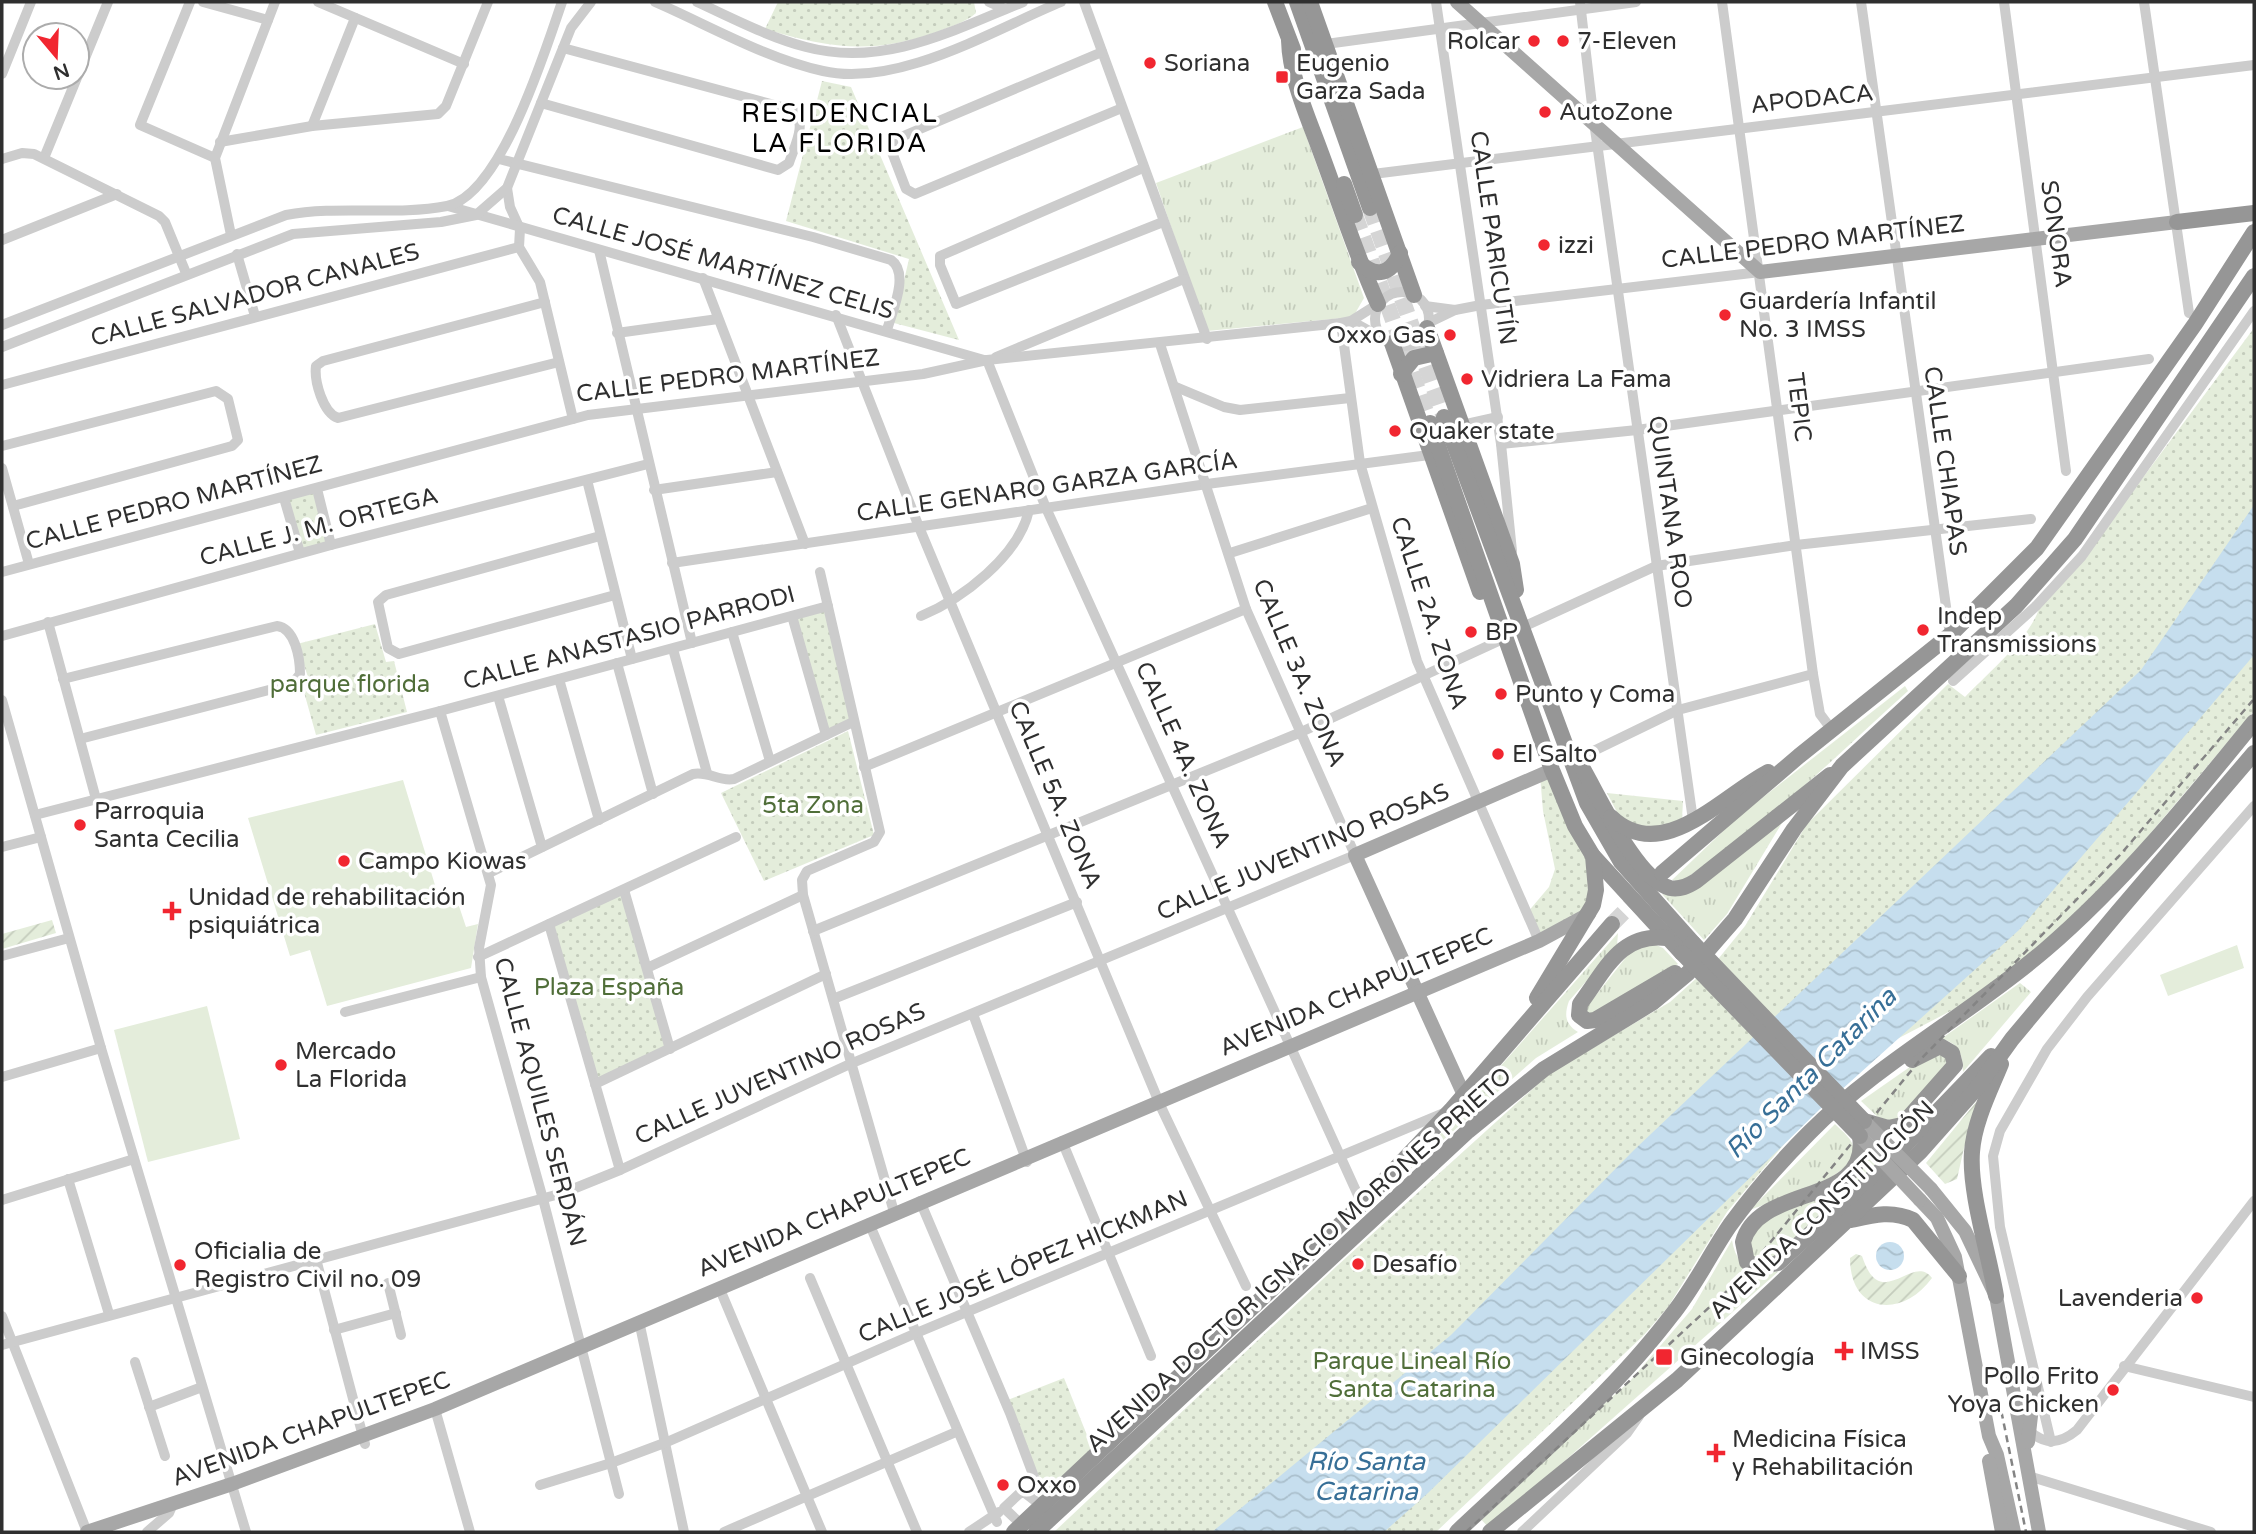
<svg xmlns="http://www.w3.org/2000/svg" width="2256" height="1534" font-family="'Varela Round',sans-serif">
  <defs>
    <pattern id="grass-tufts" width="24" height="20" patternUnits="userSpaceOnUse" patternTransform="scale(1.75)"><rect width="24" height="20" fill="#e4eddb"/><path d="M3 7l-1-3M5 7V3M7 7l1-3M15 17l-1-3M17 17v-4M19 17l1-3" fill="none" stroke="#c4ccbc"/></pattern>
    <pattern id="park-dots" width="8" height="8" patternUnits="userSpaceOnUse" patternTransform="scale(1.75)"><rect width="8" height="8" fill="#e4eddb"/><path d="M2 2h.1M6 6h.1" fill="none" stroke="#c4ccbc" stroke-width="1.8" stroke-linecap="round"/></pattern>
    <pattern id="garden-furrows" width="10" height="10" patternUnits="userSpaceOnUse" patternTransform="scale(1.75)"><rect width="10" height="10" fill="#e4eddb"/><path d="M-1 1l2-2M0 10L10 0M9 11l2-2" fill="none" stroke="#c4ccbc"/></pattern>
    <pattern id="water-waves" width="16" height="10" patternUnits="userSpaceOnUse" patternTransform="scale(1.75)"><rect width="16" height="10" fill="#c6deee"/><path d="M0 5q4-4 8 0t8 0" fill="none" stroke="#aabfcc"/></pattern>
  </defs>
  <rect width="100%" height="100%" fill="#fff"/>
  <g fill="url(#grass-tufts)">
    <path d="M1303 127 1364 298 1353 317 1207 331 1156 183Z"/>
    <path d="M1905 686 1908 691C1835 757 1763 829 1680 882L1672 880 1739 816Z"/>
    <path d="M1788 813 1727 914 1704 940 1662 894 1679 896Z"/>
    <path d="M1618 933 1617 946 1569 1001C1564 1015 1565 1024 1578 1032L1536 1058 1407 1172Z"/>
    <path d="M1654 944 1663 948 1678 964 1591 1016 1585 1009 1631 951Z"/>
    <path d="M2020 983 2031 992 1963 1072C1963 1054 1959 1043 1941 1039Z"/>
    <path d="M1942 1053 1949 1062 1902 1120 1885 1124 1861 1101 1927 1055Z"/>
    <path d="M1835 1124C1843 1132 1853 1139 1854 1150 1856 1178 1772 1201 1750 1210Z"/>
    <path d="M1868 1155 1880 1166 1777 1258 1759 1261 1749 1252 1751 1234 1759 1222 1857 1176Z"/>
    <path d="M1732 1240C1736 1266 1753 1277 1779 1271L1489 1528 1478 1516 1630 1381 1692 1309Z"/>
  </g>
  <g fill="url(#park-dots)">
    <path d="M778 2H974L976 13C965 23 951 26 937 32 873 55 828 48 765 29Z"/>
    <path d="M822 81 851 87 959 340 894 323 909 259 786 221Z"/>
    <path d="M2254 328V711L2138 848 2071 919 1983 994 1878 1049 1796 1130 1727 1212 1668 1307 1644 1335 1436 1532H1054L1338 1265 1549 1074 1670 1002 1719 958 1745 926 1807 824 1948 684 1965 697C1987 674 2032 636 2040 606L2133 491Z"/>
    <path d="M317 489 331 545 300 553 284 498Z"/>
    <path d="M828 606 853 722 826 735 792 616Z"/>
    <path d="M375 624 386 662 394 661 407 712 316 735 302 685 309 680 297 644Z"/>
    <path d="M848 731 874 835 764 881 721 793Z"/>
    <path d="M1552 770 1587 847 1590 913 1539 941 1527 913 1549 887 1555 869 1543 811 1540 775Z"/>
    <path d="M1607 793 1683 801 1682 819 1655 831 1620 818Z"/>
    <path d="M624 890 670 1049 595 1084 549 924Z"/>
    <path d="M1064 1378 1095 1455 1042 1506 1005 1401Z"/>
  </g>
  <g fill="url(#garden-furrows)">
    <path d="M52 920 56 933 2 949V934Z"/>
    <path d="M1986 1090 1964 1148 1957 1179 1945 1184 1926 1163Z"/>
    <path d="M1856 1254 1862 1256C1881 1315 1912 1252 1932 1278 1902 1319 1850 1314 1850 1258Z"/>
  </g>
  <g fill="#e4eddb">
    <path d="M403 780 442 908 458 903 466 927 478 924 471 968 327 1006 310 950 290 956 248 818Z"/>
    <path d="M2237 945 2244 968 2168 996 2160 975Z"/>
    <path d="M207 1006 240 1139 148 1162 114 1030Z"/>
  </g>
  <g fill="url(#water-waves)">
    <path d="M2254 505V655L2019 930 1819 1110 1428 1493 1384 1532H1212L1451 1335 1634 1150 2141 670Z"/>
    <circle cx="1890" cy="1256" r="14"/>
  </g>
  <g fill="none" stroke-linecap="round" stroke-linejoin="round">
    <g stroke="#d5d5d5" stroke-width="16" stroke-dasharray="16 8" stroke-linecap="butt">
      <path d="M1370 208 1444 417"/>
      <path d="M1355 215 1430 423"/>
      <path d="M1612 924 1644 892"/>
    </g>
    <g stroke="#ccc" stroke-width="10">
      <path d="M190 2 140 125 215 158"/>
      <path d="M203 2 268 20"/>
      <path d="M318 2 464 64"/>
      <path d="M655 2C708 25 767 59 823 71 898 88 993 30 1061 2"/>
      <path d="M697 2C732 18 768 37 806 47 883 68 954 30 1023 2"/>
      <path d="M989 2 1005 9"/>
      <path d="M1084 2 1207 339"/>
      <path d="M1436 2 1501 444 1512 551"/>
      <path d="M1580 2 1594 122 1693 820"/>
      <path d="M1722 2 1813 674 1820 714 1832 730"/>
      <path d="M1861 2 1950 635"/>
      <path d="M2004 2 2066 471"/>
      <path d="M2144 2 2189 313"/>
      <path d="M1326 44 1636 2"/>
      <path d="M1102 52 894 140 890 147 906 189 915 194 1122 108"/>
      <path d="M2 74 31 2"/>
      <path d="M541 103 778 170 789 163C794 147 808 123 793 110L563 48"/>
      <path d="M312 126 355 18"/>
      <path d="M220 142 312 126 438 114 446 106 488 2"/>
      <path d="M44 158 108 2"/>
      <path d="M2 159 22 153 34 154 159 216 165 222 186 273"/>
      <path d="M499 159 813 237 891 260C910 273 892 312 887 330"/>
      <path d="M1143 168 940 256V265L956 304 1163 222"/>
      <path d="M1373 174 2254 65"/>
      <path d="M507 188 510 207 520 229 519 247 540 282 573 419"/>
      <path d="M448 206 984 360"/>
      <path d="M231 235 215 158 275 2"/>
      <path d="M2 240 117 194"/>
      <path d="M599 250 692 643"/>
      <path d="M237 254 255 316"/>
      <path d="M703 278 805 544"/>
      <circle cx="1402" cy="319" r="27"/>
      <path d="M545 302 323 361 316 366C314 381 323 413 338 418L559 362"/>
      <path d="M1425 306 1455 310"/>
      <path d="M836 315 919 527 1161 1107 1246 1286"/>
      <path d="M1351 321 1382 338"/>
      <path d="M1341 323 1360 463 1417 661 1539 941"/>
      <path d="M1428 323 1455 310 1481 305 1760 272"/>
      <path d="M2 325 286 215C339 205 395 216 447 206 501 195 545 51 562 2"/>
      <path d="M617 333 718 319"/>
      <path d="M2 347 293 234 441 222 476 215 507 188 571 28 591 2"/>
      <path d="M996 357 1184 279"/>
      <path d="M987 360 1046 508 1362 1204"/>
      <path d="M2 385 519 247"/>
      <path d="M1176 387 1224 407 1240 410 1350 398"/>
      <path d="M1462 425 1498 417"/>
      <path d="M1501 444 1637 430 2149 359"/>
      <path d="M2 446 216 391 228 399 238 440 232 446 13 506"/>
      <path d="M2 468 29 564"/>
      <path d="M587 480 632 659"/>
      <path d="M317 489 331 545"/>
      <path d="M654 490 777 472"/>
      <path d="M284 498 300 553"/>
      <path d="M600 536 386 595 378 602 388 648 399 654 615 595"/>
      <path d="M1230 553 1372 508"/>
      <path d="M672 563 1207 484 1429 455"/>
      <path d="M2 572 588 415 923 374 987 360 1341 323 1351 321 1378 304"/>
      <path d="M820 572 880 832 874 842 807 871 802 880 803 895 894 1212"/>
      <path d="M792 616 826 735"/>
      <path d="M921 616C962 599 1019 556 1029 510"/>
      <path d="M48 622 96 799"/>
      <path d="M1523 627 1656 566 1796 545 2031 519"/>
      <path d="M732 632 770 761"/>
      <path d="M2 636 331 545 648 464"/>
      <path d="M673 649 707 773"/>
      <path d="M617 663 653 794"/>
      <path d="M63 679 277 626C295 628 300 658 300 674L292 684 80 739"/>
      <path d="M559 679 599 820"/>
      <path d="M1953 681 2035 607 2082 556 2254 311"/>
      <path d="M498 696 542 847"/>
      <path d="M2 700 101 1048 246 1532"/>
      <path d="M440 711 491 885 479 948 481 977 543 1199 619 1494"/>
      <path d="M1577 759 1678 710 1813 674"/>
      <path d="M864 767 1246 609"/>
      <path d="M35 815 440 711 828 606"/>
      <path d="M2 847 41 837"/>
      <path d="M489 873 693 774C709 771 719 782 734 779L853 722"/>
      <path d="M624 890 670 1049"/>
      <path d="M549 924 620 1170"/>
      <path d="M813 931 1299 733 1505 638"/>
      <path d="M2 956 69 938"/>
      <path d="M478 957 736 837"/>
      <path d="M647 968 803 895"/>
      <path d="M833 999 1077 902"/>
      <path d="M345 1012 481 977"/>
      <path d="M973 1014 1027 1162"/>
      <path d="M2 1077 101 1048"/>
      <path d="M595 1084 826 974"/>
      <path d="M1062 1141 1151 1356"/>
      <path d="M68 1179 109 1314"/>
      <path d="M2 1200 134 1159"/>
      <path d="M920 1201 1010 1413 1034 1477"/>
      <path d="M869 1223 997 1522"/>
      <path d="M316 1259 365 1444"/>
      <path d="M810 1278 917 1532"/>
      <path d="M388 1283 401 1335"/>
      <path d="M719 1287 822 1532"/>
      <path d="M2 1316 87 1532"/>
      <path d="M639 1321 684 1532"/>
      <path d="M334 1330 396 1313"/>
      <path d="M2 1345 563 1193 620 1170 850 1064 1355 855 1246 609 1160 344"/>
      <path d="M135 1362 165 1456"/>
      <path d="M2124 1366 2254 1397"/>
      <path d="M149 1407 202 1387"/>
      <path d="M435 1409 470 1532"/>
      <path d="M2027 1429C2044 1445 2059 1445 2077 1430L2254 1201"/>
      <path d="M2051 1442 2000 1227 1993 1156 2000 1131 2047 1049 2087 997 2254 806"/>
      <path d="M2035 1478 2211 1532"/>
      <path d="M540 1485 611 1463 667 1442 914 1334 1446 1112"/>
      <path d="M1022 1525 1004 1508 1020 1493H1025L1042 1506"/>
      <path d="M147 1532 169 1513 173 1504"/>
      <path d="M724 1532 956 1432"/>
      <path d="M969 1532 999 1512"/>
      <path d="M1522 1532 1627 1433 1639 1416"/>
    </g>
    <g stroke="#a7a7a7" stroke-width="14">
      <path d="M1457 2 1760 272 2177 222"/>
      <path d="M1464 1095 1355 855 1552 770"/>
      <path d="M1931 1189 1965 1231 1996 1296 2039 1532"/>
      <path d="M1920 1200 1937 1218 1955 1257 1989 1436 1997 1455 2014 1532"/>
      <path d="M2028 1442 2035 1381"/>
      <path d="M1989 1461 2002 1532"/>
      <path d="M87 1532 232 1484 435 1409 1539 941 1589 914"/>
    </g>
    <g stroke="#969696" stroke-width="16">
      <path d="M1275 2 1293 49"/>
      <path d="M1297 2 1370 208"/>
      <path d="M1310 2 1414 295"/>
      <path d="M1289 40C1290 79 1308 117 1321 153 1340 204 1356 255 1378 304"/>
      <path d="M1344 184 1355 215"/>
      <path d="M2177 222 2254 213"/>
      <path d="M1359 262C1376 279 1391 274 1400 253"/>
      <path d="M1427 328 1512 564 1516 590"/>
      <path d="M1392 343 1480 592"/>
      <path d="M1401 374 1414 358 1436 353"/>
      <path d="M1444 417 1587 803 1621 862 1693 943"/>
      <path d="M1430 423 1552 770 1575 826 1593 856 1682 953"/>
      <path d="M1576 757C1596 788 1634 879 1670 888 1680 890 1688 886 1696 881L1830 775"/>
      <path d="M1611 817C1662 866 1722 796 1768 772"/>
      <path d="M1662 873 1799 756 1950 635 2037 548 2195 324 2254 232"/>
      <path d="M1667 938C1620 932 1605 971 1580 1004L1579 1015 1587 1021 1595 1020 1675 973"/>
      <path d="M1537 998 1593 905 1596 890 1593 856"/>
      <path d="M1864 1121 1888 1128 1902 1125 1955 1065 1952 1053 1940 1046 1912 1060"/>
      <path d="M1860 1136C1871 1207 1759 1183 1743 1242L1747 1262 1759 1267 1778 1263 1881 1170 1991 1056"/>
      <path d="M1851 1220C1873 1215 1892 1210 1913 1220L1959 1276"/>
      <path d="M1996 1296C1989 1254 1969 1192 1972 1152 1974 1122 1990 1091 2001 1064"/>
      <path d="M1014 1532 1362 1204 1452 1109 1612 924"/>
      <path d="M1036 1532 1468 1131 1544 1069 1652 1003 1688 973 1735 919 1794 829 1842 766 2016 606 2075 539 2254 276"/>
      <path d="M1457 1532C1530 1463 1610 1396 1671 1316 1694 1288 1710 1254 1730 1225 1754 1192 1780 1162 1809 1133 1879 1062 1969 1015 2045 950 2122 884 2190 801 2254 722"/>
      <path d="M1490 1532 1677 1380 1920 1152 1976 1089 2012 1039 2118 912 2254 753"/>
    </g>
    <g stroke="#848484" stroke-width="2.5" stroke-dasharray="7 5" stroke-linecap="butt">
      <path d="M1999 1400 2026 1532"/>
      <path d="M1466 1532 1741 1278 1920 1060 2120 855 2254 699"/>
    </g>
    <g stroke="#a7a7a7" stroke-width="14">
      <path d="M1864 1121 1931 1189"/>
      <path d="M1860 1136 1920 1200"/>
    </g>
    <g stroke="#969696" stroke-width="16">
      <path d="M1693 943 1864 1121"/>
      <path d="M1682 953 1860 1136"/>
    </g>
  </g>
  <g fill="#f12630" stroke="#fff" stroke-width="2.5">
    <circle cx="1534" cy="41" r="7"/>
    <circle cx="1563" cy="41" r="7"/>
    <circle cx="1150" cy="63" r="7"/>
    <rect x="1275" y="70" width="14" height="14" rx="3.5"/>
    <circle cx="1545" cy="112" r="7"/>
    <circle cx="1544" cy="245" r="7"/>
    <circle cx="1725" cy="315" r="7"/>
    <circle cx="1450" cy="335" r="7"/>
    <circle cx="1467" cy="379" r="7"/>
    <circle cx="1395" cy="431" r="7"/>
    <circle cx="1923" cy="630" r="7"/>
    <circle cx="1471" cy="632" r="7"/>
    <circle cx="1501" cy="694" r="7"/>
    <circle cx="1498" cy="754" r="7"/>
    <circle cx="80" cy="825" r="7"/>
    <circle cx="344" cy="861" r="7"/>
    <path d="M168.5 900.5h7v7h7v7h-7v7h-7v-7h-7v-7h7z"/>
    <circle cx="281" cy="1065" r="7"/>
    <circle cx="1358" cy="1264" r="7"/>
    <circle cx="180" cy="1265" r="7"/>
    <circle cx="2197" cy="1298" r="7"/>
    <path d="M1840.5 1340.5h7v7h7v7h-7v7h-7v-7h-7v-7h7z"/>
    <rect x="1655" y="1348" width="18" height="18" rx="3.5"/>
    <circle cx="2113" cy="1390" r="7"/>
    <path d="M1712.5 1442.5h7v7h7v7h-7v7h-7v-7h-7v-7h7z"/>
    <circle cx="1003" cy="1485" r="7"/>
  </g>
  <g text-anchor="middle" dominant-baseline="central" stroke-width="7" stroke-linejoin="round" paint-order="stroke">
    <g font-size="24" fill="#2f2f2f" stroke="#fff" text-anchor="start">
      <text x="1520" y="41" text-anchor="end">Rolcar</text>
      <text x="1577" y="41">7-Eleven</text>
      <text x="1164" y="63">Soriana</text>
      <text x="1296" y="63">Eugenio<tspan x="1296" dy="28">Garza Sada</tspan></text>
      <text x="1559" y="112">AutoZone</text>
      <text x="1558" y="245">izzi</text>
      <text x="1739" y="301">Guardería Infantil<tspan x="1739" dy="28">No. 3 IMSS</tspan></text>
      <text x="1436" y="335" text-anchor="end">Oxxo Gas</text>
      <text x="1481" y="379">Vidriera La Fama</text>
      <text x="1409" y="431">Quaker state</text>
      <text x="1937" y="616">Indep<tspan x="1937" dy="28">Transmissions</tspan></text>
      <text x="1485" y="632">BP</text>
      <text x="1515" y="694">Punto y Coma</text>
      <text x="1512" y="754">El Salto</text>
      <text x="94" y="811">Parroquia<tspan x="94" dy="28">Santa Cecilia</tspan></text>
      <text x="358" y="861">Campo Kiowas</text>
      <text x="188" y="897">Unidad de rehabilitación<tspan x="188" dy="28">psiquiátrica</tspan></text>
      <text x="295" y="1051">Mercado<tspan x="295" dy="28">La Florida</tspan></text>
      <text x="194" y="1251">Oficialia de<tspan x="194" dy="28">Registro Civil no. 09</tspan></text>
      <text x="1372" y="1264">Desafío</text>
      <text x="2183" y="1298" text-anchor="end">Lavenderia</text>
      <text x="1860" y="1351">IMSS</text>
      <text x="1680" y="1357">Ginecología</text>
      <text x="2099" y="1376" text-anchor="end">Pollo Frito<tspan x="2099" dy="28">Yoya Chicken</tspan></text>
      <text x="1732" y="1439">Medicina Física<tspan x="1732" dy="28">y Rehabilitación</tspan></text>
      <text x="1017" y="1485">Oxxo</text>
    </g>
    <g font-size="24" fill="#2f2f2f" stroke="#fff">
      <text transform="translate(1812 99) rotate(-6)">APODACA</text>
      <text transform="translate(2056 234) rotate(82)">SONORA</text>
      <text transform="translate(1493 238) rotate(82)">CALLE PARICUTÍN</text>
      <text transform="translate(1813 242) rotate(-7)">CALLE PEDRO MARTÍNEZ</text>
      <text transform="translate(723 263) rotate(16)">CALLE JOSÉ MARTÍNEZ CELIS</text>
      <text transform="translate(255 295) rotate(-15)">CALLE SALVADOR CANALES</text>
      <text transform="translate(728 376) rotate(-7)">CALLE PEDRO MARTÍNEZ</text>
      <text transform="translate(1799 407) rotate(83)">TEPIC</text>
      <text transform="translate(1945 461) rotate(82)">CALLE CHIAPAS</text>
      <text transform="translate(1047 487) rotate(-8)">CALLE GENARO GARZA GARCÍA</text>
      <text transform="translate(174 503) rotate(-15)">CALLE PEDRO MARTÍNEZ</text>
      <text transform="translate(1670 512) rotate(82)">QUINTANA ROO</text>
      <text transform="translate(319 527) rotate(-15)">CALLE J. M. ORTEGA</text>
      <text transform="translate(1429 613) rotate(72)">CALLE 2A. ZONA</text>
      <text transform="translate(629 638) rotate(-15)">CALLE ANASTASIO PARRODI</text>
      <text transform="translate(1299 673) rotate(67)">CALLE 3A. ZONA</text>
      <text transform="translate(1183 755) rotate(66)">CALLE 4A. ZONA</text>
      <text transform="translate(1055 795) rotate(67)">CALLE 5A. ZONA</text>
      <text transform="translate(1303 852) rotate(-23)">CALLE JUVENTINO ROSAS</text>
      <text transform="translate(1356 992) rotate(-23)">AVENIDA CHAPULTEPEC</text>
      <text transform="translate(780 1074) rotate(-24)">CALLE JUVENTINO ROSAS</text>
      <text transform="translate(540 1102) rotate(75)">CALLE AQUILES SERDÁN</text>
      <text transform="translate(1822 1210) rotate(-44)">AVENIDA CONSTITUCIÓN</text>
      <text transform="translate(834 1213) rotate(-23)">AVENIDA CHAPULTEPEC</text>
      <text transform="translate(1299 1260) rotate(-42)">AVENIDA DOCTOR IGNACIO MORONES PRIETO</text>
      <text transform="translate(1023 1267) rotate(-23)">CALLE JOSÉ LÓPEZ HICKMAN</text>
      <text transform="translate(311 1429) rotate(-20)">AVENIDA CHAPULTEPEC</text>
    </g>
    <g font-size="24" fill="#506e39" stroke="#fff">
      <text x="350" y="684">parque florida</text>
      <text x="813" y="805">5ta Zona</text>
      <text x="609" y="987">Plaza España</text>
      <text x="1412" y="1361">Parque Lineal Río<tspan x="1412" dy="28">Santa Catarina</tspan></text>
    </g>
    <g font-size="26" letter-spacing="2" fill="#000" stroke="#fff">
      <text x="840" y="113">RESIDENCIAL<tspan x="840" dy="30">LA FLORIDA</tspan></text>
    </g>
    <g font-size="26" font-style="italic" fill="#376f97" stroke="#fff">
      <text transform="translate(1811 1073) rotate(-45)">Río Santa Catarina</text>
      <text x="1366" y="1461">Río Santa<tspan x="1366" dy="30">Catarina</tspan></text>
    </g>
  </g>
  <rect width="2256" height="1534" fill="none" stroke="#2f2f2f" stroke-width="7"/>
  <g transform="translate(56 56) rotate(161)"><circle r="33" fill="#ffffff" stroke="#acacac" stroke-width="2"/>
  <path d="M0-5L12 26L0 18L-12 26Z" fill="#f12630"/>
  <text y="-10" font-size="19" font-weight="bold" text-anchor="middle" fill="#2f2f2f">N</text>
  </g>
</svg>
